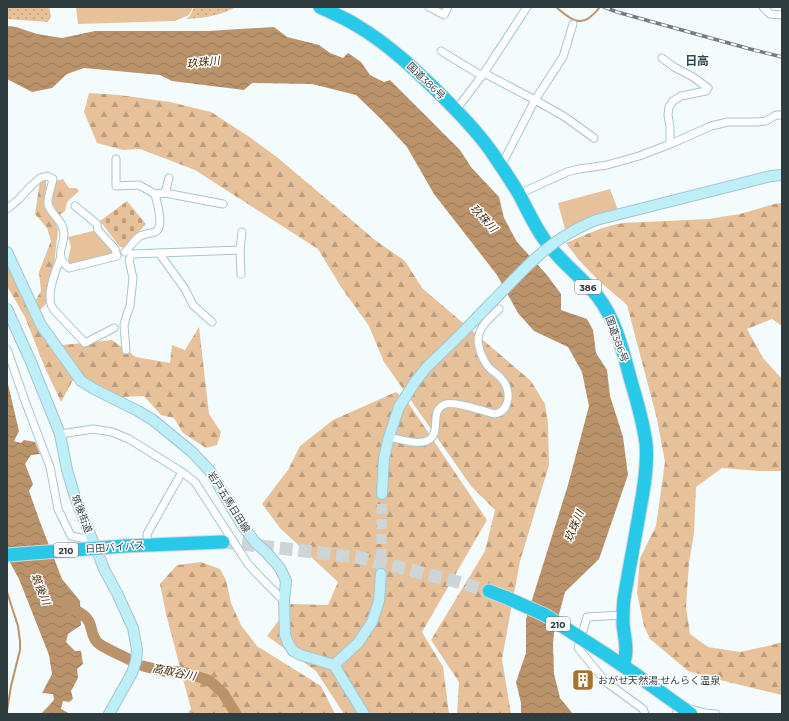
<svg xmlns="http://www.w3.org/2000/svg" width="789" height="721" font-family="Montserrat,'Noto Sans JP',sans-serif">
  <defs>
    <pattern id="grass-dots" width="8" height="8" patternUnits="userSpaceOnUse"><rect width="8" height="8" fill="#e7c199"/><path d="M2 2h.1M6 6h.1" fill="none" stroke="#bc9e7e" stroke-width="1.8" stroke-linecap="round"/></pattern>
    <pattern id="forest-firs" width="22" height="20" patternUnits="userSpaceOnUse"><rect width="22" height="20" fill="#e7c199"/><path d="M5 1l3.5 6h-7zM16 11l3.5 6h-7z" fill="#bc9e7e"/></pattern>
    <pattern id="cemetery-stones" width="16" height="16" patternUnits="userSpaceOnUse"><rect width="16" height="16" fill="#e7c199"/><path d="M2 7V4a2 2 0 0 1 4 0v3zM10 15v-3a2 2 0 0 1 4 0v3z" fill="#bc9e7e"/></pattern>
    <pattern id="water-waves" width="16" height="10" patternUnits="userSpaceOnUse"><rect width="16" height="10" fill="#ba936a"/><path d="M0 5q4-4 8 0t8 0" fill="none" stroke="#987959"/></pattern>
  </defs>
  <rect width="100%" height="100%" fill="#f4fbfd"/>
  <g fill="url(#grass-dots)">
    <path d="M7 7H49L51 16 48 22 7 19Z"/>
    <path d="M194 7H236C220 16 203 18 186 19L190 16Z"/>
  </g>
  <g fill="url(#forest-firs)">
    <path d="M89 93 119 95 170 102 211 112 251 138 278 158 375 240 405 261 422 288 531 381 545 404 548 423 549 465 520 561 502 659 511 714H457L459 682 431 640 485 551 495 510 471 486 384 362 369 326 341 287 318 249 195 170 140 149 123 150 97 143 84 112Z"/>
    <path d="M63 179 69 188H76L79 191 67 202 65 211 58 216 52 210V197L56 181Z"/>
    <path d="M46 180V188L44 207 55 221 58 230 54 265 49 278 46 304 38 312 34 303 41 291 39 272 51 241 47 228 35 214 40 181Z"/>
    <path d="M782 203V326L772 319 747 329 763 358 782 379V471H759L722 468 696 487 694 533 689 563 686 607 690 634 708 647 740 652 768 646 782 642V695L720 680 688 671 650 639 644 626 637 593 640 558 656 526 665 462 657 419 627 305 598 280 578 259 566 243C585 235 603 226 623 223L708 219 740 214 774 204Z"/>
    <path d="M7 258 53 346 112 340 136 357 170 363 172 345 185 350 199 327 209 414 221 432 217 445 206 448 183 433 174 418 161 415 144 396 122 397 74 378 61 402 45 368 25 317 7 286Z"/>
    <path d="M396 392 409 404 487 520 422 632 443 667 449 714H344L316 671 267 636 291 604 328 605 338 582 280 528 262 504 288 470 300 446 333 420Z"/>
    <path d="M201 562 220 569 226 580 231 603 241 625 257 646 321 686 335 714H187L191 709 166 614 160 584 177 565Z"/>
  </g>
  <path fill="url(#cemetery-stones)" d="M127 201 146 224 125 247H120L100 221Z"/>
  <g fill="#e7c199">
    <path d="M76 7H193L189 15 175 21 78 24Z"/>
    <path d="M610 189 618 210 590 218 565 229 558 203Z"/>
    <path d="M97 230 116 255 70 266 68 259 71 247 68 237Z"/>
  </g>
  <g fill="url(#water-waves)">
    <path d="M7 26 16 27 37 34 62 38 95 31H208L274 27 287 37 319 45 330 53 343 58 348 53 361 62 370 75 384 82 390 80 460 150 471 167 499 197 504 218 517 242 547 275 561 294V310L587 319 593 330 596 353 607 370 610 396 623 437 628 475 599 559 565 592 554 633 553 644 554 674 560 698 573 714H521V703L516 682 526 653V619L568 485 589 406 582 372 568 347 534 331 518 313 497 275 434 194 407 147 382 120 356 95 312 84 252 83 244 90 172 81 160 75 84 68 67 74 52 88 32 92 7 79Z"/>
    <path d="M7 380 19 431 14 441 21 443 24 440 35 442 40 454 31 455 25 464 33 484 29 491 40 522 62 579 80 601 81 625 68 634 66 642 75 651H81L83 664 77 669 78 678 71 691 73 699 69 702 63 701 61 709 70 714H41L54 700 53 694 42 693 52 674 49 655 19 579 7 557Z"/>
  </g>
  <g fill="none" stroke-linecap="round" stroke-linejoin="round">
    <g stroke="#ba936a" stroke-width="2">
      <path d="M556 7C565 14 577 27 589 18 593 15 597 11 600 7"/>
      <path d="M7 592 18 626 20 641V650L11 686 7 711"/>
    </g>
    <g stroke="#ba936a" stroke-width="11">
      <path d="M67 607C76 610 87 615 90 624 92 630 92 636 97 642 103 648 121 655 130 660"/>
      <path d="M143 666 163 671 182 672 205 679 211 682 223 693 236 714"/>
    </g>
    <path stroke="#cdd5d7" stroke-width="10" stroke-dasharray="10 5" stroke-linecap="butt" d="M381 574 382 494"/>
    <path stroke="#cdd5d7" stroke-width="13" stroke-dasharray="13 6" stroke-linecap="butt" d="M223 542 297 550 362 558 458 582 489 591"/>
    <g stroke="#a4c6cf" stroke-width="9">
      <g id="street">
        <path d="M429 7 444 15 448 7"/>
        <path d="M763 7 770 14 782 15"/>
        <path d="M441 51 482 76"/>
        <path d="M662 58 674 67 693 77 708 88 706 91 681 96 673 101 669 107 668 115 670 127V144"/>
        <path d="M484 73 535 100 565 117 594 138"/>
        <path d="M456 110 484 73 527 7"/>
        <path d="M116 159V186L139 185 155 194C157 203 165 228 155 232 149 234 146 233 140 236 134 240 130 247 125 252"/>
        <path d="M501 166 535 100 563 57 573 24"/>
        <path d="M165 193 169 178"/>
        <path d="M155 194 165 193 223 204"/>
        <path d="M519 194 567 172 579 169 607 165 639 156 673 143 711 126 728 122H757L766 121 776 115H782"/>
        <path d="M7 209 18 200 31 186 40 178 47 176 53 179C52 185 47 198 48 204 51 215 64 221 64 234 64 249 53 255 69 268L117 256 115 249 98 230 97 224 75 206"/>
        <path d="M159 253 185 289 193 305 212 322"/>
        <path d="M61 257C56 269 47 291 51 304 51 306 53 308 54 310L85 343 114 328"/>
        <path d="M241 274 240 250 242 232"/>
        <path d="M7 349 25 401 50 467 58 509 71 536 92 540"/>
        <path d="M126 350 124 325 127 314 130 306 133 278 129 260 132 254 240 250"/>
        <path d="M60 434 93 429 112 432 129 439 182 472 195 482 248 564 262 579 284 601"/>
        <path d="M389 437C399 439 414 444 423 442 446 437 426 410 446 404 454 401 484 411 494 414 501 413 505 410 507 403 510 394 507 384 500 377 496 373 490 370 487 365 482 358 479 350 478 341 478 327 490 318 499 309"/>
        <path d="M148 544 147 534 182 472"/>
        <path d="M623 615 587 617 578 648 606 682 643 709 645 714"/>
        <path d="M676 714 680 706 705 713 716 714"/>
      </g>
    </g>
    <g stroke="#a4c6cf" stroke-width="12">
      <g id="secondary">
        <path d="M563 237C574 230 584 225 596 220L771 176 782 175"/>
        <path d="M7 252 41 325 81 381 94 389 138 411 153 420 192 452 210 471 242 525 255 542 266 552 280 568 286 581 284 601 285 635 288 643 293 651 301 655 334 665 364 714"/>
        <path d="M7 309 31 362 60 434 67 470 75 497 105 571 117 593 133 628 137 650 136 661 132 673 109 714"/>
        <path d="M382 494 384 458 389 437 399 407 415 382 426 368 459 336 492 302"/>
        <path d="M334 665 358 643 372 622 379 601 381 574"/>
      </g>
    </g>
    <g stroke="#d5d8d9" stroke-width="15">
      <g id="highway">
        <path d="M320 7C332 13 345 18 356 25 390 45 419 73 447 101 463 117 480 135 493 154 502 167 511 181 519 194 527 209 534 225 544 239 559 261 581 276 598 297 617 322 623 352 631 381 637 401 643 422 646 443 648 465 644 488 640 509 635 539 629 569 624 599 623 607 623 615 623 623 624 638 629 650 623 665"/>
        <path d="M125 546 223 542"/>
        <path d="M489 591 507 598"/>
        <path d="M607 655 638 676 691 714"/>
      </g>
    </g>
    <use href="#street" stroke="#fff" stroke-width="7"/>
    <use href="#secondary" stroke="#beeef8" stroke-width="10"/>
    <use href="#highway" stroke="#28c8e9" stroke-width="13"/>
    <g stroke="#727d81" stroke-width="3.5">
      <path id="rail" d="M604 7 617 12 750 49 782 57"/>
    </g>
    <use href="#rail" stroke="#fff" stroke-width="2" stroke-dasharray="6" stroke-linecap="butt"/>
    <g stroke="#a4c6cf" stroke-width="12" stroke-linecap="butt">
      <path id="secondary-bridge" d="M492 302C514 280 536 254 563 237"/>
    </g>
    <g stroke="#d5d8d9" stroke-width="15" stroke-linecap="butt">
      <g id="highway-bridge">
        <path d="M7 555 125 546"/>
        <path d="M507 598 545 615 607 655"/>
      </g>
    </g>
    <use href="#secondary-bridge" stroke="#beeef8" stroke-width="10"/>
    <use href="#highway-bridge" stroke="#28c8e9" stroke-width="13"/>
  </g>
  <defs>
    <g id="building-square" transform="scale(1.15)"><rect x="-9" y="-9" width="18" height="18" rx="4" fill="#a9712f" stroke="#fff"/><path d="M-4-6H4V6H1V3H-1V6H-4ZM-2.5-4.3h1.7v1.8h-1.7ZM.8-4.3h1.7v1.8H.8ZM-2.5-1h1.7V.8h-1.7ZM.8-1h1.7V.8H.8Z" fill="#fff"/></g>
  </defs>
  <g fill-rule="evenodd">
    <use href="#building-square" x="583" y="680"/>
  </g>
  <g text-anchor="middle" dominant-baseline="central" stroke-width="3" stroke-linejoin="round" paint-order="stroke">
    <g fill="#fff" stroke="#6d777a" stroke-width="1">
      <rect x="575" y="280" width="26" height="14" rx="3"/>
      <rect x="54" y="543" width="24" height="14" rx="3"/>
      <rect x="546" y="617" width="24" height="14" rx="3"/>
    </g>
    <g font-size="9" font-weight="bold" fill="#2f3d41">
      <text x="588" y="287">386</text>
      <text x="66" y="550">210</text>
      <text x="558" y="624">210</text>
    </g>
    <g font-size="10" fill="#2f3d41" stroke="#fff">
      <text transform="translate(426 81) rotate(44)">国道386号</text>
      <text transform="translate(617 339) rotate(70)">国道386号</text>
      <text transform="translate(229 502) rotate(58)">岩戸五馬日田線</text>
      <text transform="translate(82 514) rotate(69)">筑後街道</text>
      <text transform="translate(115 547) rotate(-4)">日田バイパス</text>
    </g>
    <g font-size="10" fill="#2f3d41" stroke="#fff" text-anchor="start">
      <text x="598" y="680">おがせ天然湯;せんらく温泉</text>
    </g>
    <g font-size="11" font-style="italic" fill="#442907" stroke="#fff">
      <text transform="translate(203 62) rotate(-6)">玖珠川</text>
      <text transform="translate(484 218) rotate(47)">玖珠川</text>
      <text transform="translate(574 526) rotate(-67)">玖珠川</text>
      <text transform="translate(41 589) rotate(68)">筑後川</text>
      <text transform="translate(174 672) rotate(11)">高取谷川</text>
    </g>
    <g font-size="12" font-weight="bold" fill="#2b4850" stroke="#fff">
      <text x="697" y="60">日高</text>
    </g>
  </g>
  <rect width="789" height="721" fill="none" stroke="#2f3d41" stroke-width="16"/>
</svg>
